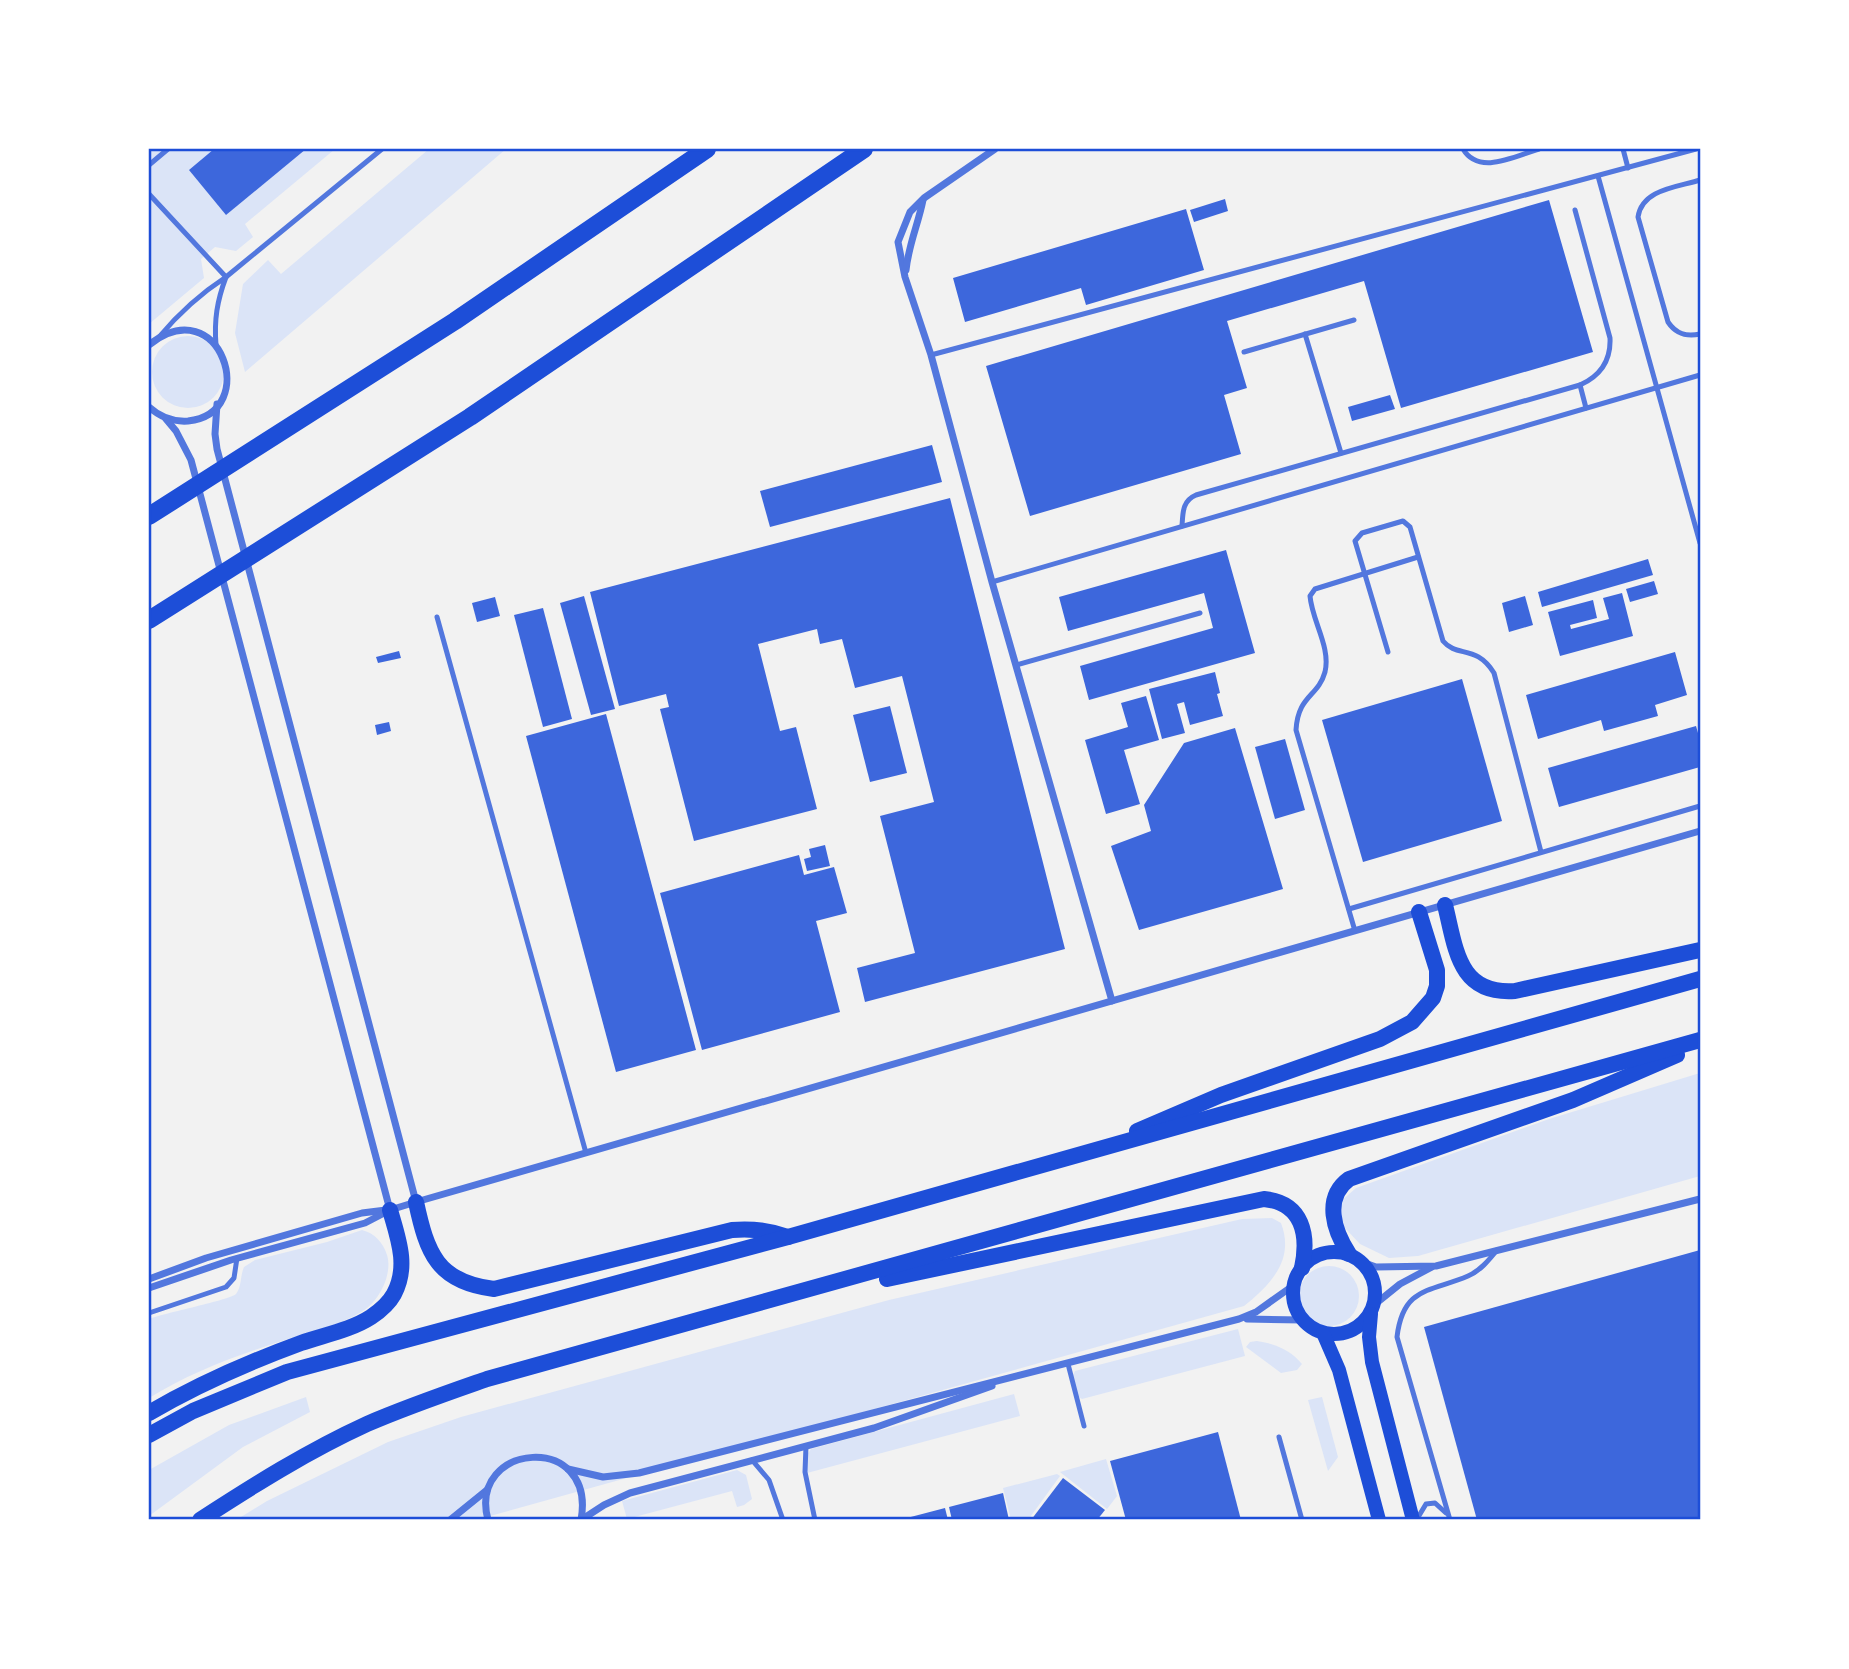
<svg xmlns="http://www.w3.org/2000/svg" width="1849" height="1669" font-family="Overpass,sans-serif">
  <rect width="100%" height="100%" fill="#f2f2f2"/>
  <g fill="#dbe4f7">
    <path d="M149 149H335L245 224 253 237 236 251 215 247 201 259 204 278 149 324Z"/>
    <path d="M429 149H506L245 372 235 333 243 284 268 260 281 274Z"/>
    <circle cx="188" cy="372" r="36"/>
    <path d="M1700 1073V1176L1418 1256 1389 1258 1360 1244 1342 1225 1340 1202 1356 1188 1549 1119Z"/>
    <path d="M1272 1218 1281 1223C1295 1260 1271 1284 1244 1306L476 1520H236L267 1501 388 1442 461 1417 889 1300 1242 1219Z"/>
    <path d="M362 1230C374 1233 383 1242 387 1255 393 1274 379 1301 363 1311 339 1326 309 1332 282 1341 237 1355 189 1373 149 1398V1319C164 1313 230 1300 236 1294 242 1286 240 1276 244 1267L255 1260 327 1242Z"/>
    <circle cx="1329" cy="1296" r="30"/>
    <path d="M1238 1329 1245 1356 1082 1399 1074 1394 1070 1381 1075 1371Z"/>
    <path d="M1257 1341C1276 1344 1290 1350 1302 1364L1297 1370 1281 1373 1246 1347 1250 1342Z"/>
    <path d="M1014 1394 1020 1416 807 1473 804 1459 811 1449Z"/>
    <path d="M306 1397 310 1412 243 1447 149 1516V1470L229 1425Z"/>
    <path d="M1322 1397 1338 1457 1328 1471 1308 1400Z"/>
    <path d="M1106 1459 1117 1496 1107 1509 1060 1472Z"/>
    <path d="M737 1470 746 1475 752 1499 744 1505 737 1507 732 1491 627 1519 622 1501Z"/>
    <path d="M1057 1474 1060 1476 1028 1520H1011L1003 1488Z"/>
  </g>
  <g fill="#3d67dc">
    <path d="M214 149H306L226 215 189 170Z"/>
    <path d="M1225 199 1228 211 1194 222 1190 210Z"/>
    <path d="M1549 200 1593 352 1401 408 1364 281 1227 321 1247 388 1224 395 1241 454 1030 516 986 366Z"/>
    <path d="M1186 209 1204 270 1086 305 1081 288 965 322 953 278Z"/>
    <path d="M1390 395 1395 409 1352 421 1348 407Z"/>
    <path d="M932 445 942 482 770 527 760 491Z"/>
    <path d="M950 498 1065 949 865 1002 857 968 915 953 880 816 934 802 902 676 855 688 842 639 820 644 817 629 758 644 780 731 796 727 817 809 694 841 660 709 669 707 666 694 619 706 590 592Z"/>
    <path d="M1226 550 1255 653 1089 700 1080 666 1213 628 1204 593 1068 631 1059 597Z"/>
    <path d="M1648 559 1653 575 1542 607 1538 592Z"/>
    <path d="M1654 581 1658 594 1630 602 1626 589Z"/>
    <path d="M1622 593 1633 636 1560 656 1548 612 1593 600 1597 618 1570 625 1571 629 1609 619 1603 598Z"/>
    <path d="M584 596 615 709 591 715 560 603Z"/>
    <path d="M1525 596 1533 625 1509 632 1502 603Z"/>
    <path d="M495 597 500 616 477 622 472 603Z"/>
    <path d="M543 608 572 719 543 727 514 615Z"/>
    <path d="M399 651 401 658 378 663 376 657Z"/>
    <path d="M1675 652 1687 695 1655 705 1658 716 1604 731 1601 720 1538 739 1526 695Z"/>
    <path d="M1215 672 1220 693 1217 694 1223 716 1190 725 1184 702 1177 704 1185 733 1162 739 1149 689Z"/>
    <path d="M1462 679 1502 821 1363 862 1322 720Z"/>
    <path d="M1146 696 1159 740 1124 750 1140 804 1106 814 1085 740 1128 727 1121 703Z"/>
    <path d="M890 706 907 773 870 782 853 715Z"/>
    <path d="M606 714 696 1050 616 1072 526 736Z"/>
    <path d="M389 722 391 731 377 735 375 725Z"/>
    <path d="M1696 726 1700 740V767L1559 807 1548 768Z"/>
    <path d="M1235 728 1283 889 1139 930 1111 846 1151 831 1144 805 1184 743Z"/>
    <path d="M1285 739 1305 810 1275 819 1255 747Z"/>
    <path d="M825 845 830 866 807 871 804 859 811 857 809 849Z"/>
    <path d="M799 855 804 875 834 867 847 913 816 921 840 1012 702 1050 660 893Z"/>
    <path d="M1700 1250V1520H1477L1424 1327Z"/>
    <path d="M1218 1432 1241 1520H1126L1110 1461Z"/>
    <path d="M1063 1478 1105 1510 1097 1520H1031Z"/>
    <path d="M1003 1493 1009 1520H952L949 1507Z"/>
    <path d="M945 1508 948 1520H903V1519Z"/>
  </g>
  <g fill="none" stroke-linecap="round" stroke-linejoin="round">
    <g stroke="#5277de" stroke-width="5">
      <path d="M1463 149C1479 176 1515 156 1539 149"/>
      <path d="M1623 149 1628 168"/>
      <path d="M149 165 168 149"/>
      <path d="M1598 176 1700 543"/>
      <path d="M1700 180C1678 187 1642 189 1638 217L1668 322C1676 334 1686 337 1700 334"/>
      <path d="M149 194 226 277"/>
      <path d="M1305 334 1341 453"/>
      <path d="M159 337C179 313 200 294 226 277L382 149"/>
      <path d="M216 345C214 320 217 301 226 277"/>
      <path d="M1244 352 1354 320"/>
      <path d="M931 355 1696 149"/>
      <path d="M1580 385 1586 408"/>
      <path d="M1182 526C1183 513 1182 501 1196 495L1580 385C1600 376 1611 360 1610 338L1575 210"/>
      <path d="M992 582 1700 375"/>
      <path d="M437 617 586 1153"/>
      <path d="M1388 652 1355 541 1362 533 1403 521 1410 527 1443 641C1457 658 1476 644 1494 673L1541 852"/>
      <path d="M1016 665 1200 613"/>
      <path d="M1349 909 1700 806"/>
      <path d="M1355 931 1296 730C1298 695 1318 697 1325 672 1331 647 1312 621 1310 596L1315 589 1418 557"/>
      <path d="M149 1313 226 1287 234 1278 237 1258"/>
      <path d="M1068 1364 1084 1426"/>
      <path d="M1279 1437 1302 1520"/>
      <path d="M806 1446 805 1472 815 1520"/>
      <path d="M752 1460 769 1480 783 1520"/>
      <path d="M1417 1519 1426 1504 1435 1503 1446 1513"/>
      <path d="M1450 1520 1397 1337C1403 1286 1431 1292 1468 1276 1480 1271 1489 1260 1497 1250"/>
    </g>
    <g stroke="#5277de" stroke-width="7">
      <path d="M995 149 924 198 910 212 898 242 905 277 931 355 992 582 1112 1001"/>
      <path d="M906 270C909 243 918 225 923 200"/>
      <path d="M149 345C220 288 262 413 188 421 173 422 160 417 149 407"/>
      <path d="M217 404 215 434 217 449 416 1202"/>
      <path d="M166 419 176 431 191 460 390 1210"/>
      <path d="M1362 1262 1376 1267 1436 1266 1700 1199"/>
      <path d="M149 1279 206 1258 362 1213 386 1210"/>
      <path d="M149 1288 231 1260 365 1223 390 1210 416 1202 1700 831"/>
      <path d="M1374 1305 1400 1284 1432 1267"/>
      <path d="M1247 1319 1302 1320"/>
      <path d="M568 1469 603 1477 639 1473 1239 1319 1256 1312 1294 1285"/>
      <path d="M450 1520 487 1490"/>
      <path d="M488 1520C467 1442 597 1431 581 1520"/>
      <path d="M581 1520 604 1505 630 1493 874 1428 992 1386"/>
    </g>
    <g stroke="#1d4ed8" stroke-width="14">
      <circle cx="1334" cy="1293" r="41"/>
      <path d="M1371 1314 1369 1337 1372 1362 1413 1520"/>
      <path d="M1323 1333 1339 1370 1379 1520"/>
    </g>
    <g stroke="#1d4ed8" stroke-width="16">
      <path d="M1445 905C1456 949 1458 995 1515 991L1700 950"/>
      <path d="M1137 1131 1221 1095 1380 1039 1412 1022 1433 998 1437 986V970L1419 912"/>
      <path d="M416 1202C427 1253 437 1282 494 1289L732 1230C752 1228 768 1230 788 1237"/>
      <path d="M1349 1254C1334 1231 1323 1198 1349 1179L1573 1100 1677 1055"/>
      <path d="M887 1279 1264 1199C1303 1203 1309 1235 1302 1268"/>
      <path d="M149 1413C197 1385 249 1362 301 1343 324 1335 351 1330 371 1317 380 1311 389 1303 394 1294 409 1266 398 1238 390 1210"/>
      <path d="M149 1435 193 1411 287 1372 788 1237 1700 979"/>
      <path d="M200 1520C254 1485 308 1451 367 1424 406 1407 447 1393 487 1379L1700 1040"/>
    </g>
    <g stroke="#1d4ed8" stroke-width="18">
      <path d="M149 516 455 321 707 149"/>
      <path d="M149 620 470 417 864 149"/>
    </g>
  </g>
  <rect width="1849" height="1669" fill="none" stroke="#ffffff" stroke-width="301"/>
  <rect x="150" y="150" width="1549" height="1368" fill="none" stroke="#1d4ed8" stroke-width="2.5"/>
</svg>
